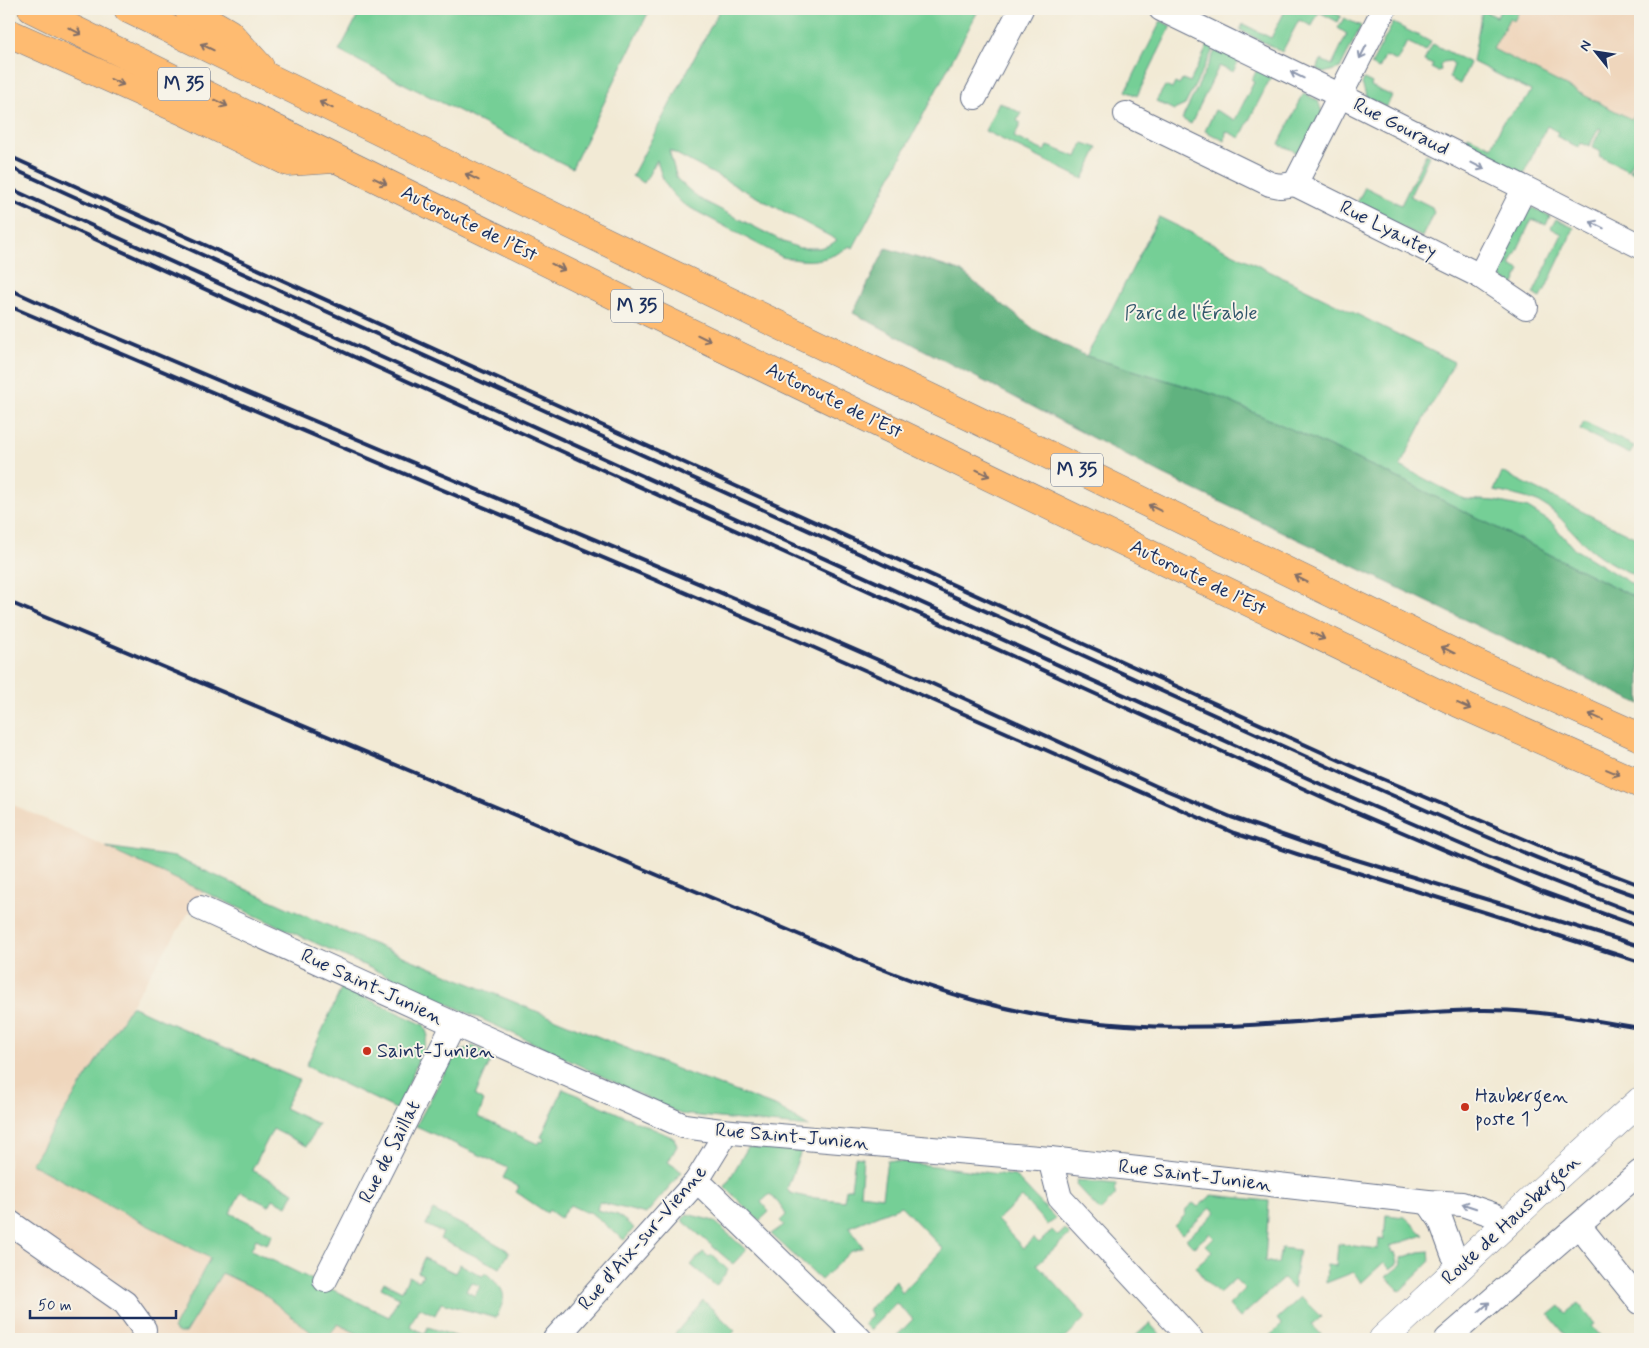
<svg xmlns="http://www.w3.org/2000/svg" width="1649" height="1348" font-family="Mynerve,sans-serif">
  <rect width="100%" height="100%" fill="#f7f3e8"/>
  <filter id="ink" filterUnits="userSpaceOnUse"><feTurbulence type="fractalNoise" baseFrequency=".02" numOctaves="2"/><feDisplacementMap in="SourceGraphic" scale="10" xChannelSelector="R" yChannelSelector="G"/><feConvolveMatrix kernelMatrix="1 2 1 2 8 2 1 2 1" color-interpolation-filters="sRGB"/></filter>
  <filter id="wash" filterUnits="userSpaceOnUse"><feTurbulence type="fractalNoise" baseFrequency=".0096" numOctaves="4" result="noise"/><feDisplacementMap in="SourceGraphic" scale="20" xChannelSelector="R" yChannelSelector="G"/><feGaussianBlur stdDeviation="1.12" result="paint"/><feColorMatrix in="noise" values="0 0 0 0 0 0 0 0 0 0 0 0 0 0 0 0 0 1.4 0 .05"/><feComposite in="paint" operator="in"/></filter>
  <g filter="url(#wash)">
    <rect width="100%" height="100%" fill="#f2ead5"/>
    <g fill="#efd6bc">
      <path d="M1501 9H1640V145L1473 62Z"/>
      <path d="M9 803 203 890 31 1164 264 1287 368 1339H9Z"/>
    </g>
    <g fill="#75cf96" stroke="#487f7a" fill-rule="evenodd">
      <path d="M355 9H650L572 168 339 51 360 12Z"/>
      <path d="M720 9H979L853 248 850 246C826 262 809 263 782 257L683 204C666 188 663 182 657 160L644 183 632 176ZM669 150 837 240 830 245 819 248H799L784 242 698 198 677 179Z"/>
      <path d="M1286 9H1326L1341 16 1338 22 1319 12 1312 26 1299 20 1282 52 1240 30 1243 24 1271 38Z"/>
      <path d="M1501 9H1520L1514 21 1509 19 1493 49 1631 119 1636 112 1640 114V149H1638L1628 170 1599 156 1601 152 1592 147 1601 129 1599 128 1589 146 1581 143 1578 147 1556 136 1558 132 1547 126 1523 175 1464 146 1468 136 1492 147 1504 120 1526 100 1531 91 1473 62 1482 10 1497 17Z"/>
      <path d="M1344 18 1361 26 1340 68 1324 73 1316 69 1321 60 1332 65 1347 34 1338 28Z"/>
      <path d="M1161 21 1171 26 1137 96 1126 91Z"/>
      <path d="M1393 23 1431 42 1426 51 1407 42 1397 61 1385 56 1379 69 1371 65Z"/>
      <path d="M1433 44 1470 63 1460 84 1449 78 1454 65 1451 61 1443 62 1440 65 1441 70 1437 71 1431 68 1433 65 1424 61Z"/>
      <path d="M1208 45 1214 48 1185 105 1174 110 1156 101 1165 86 1172 89 1175 83 1179 85 1183 79 1190 82Z"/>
      <path d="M1216 49 1239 60 1233 72 1219 66 1191 124 1182 119Z"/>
      <path d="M1257 70 1271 77 1240 138 1226 131 1225 141 1205 131 1215 110 1235 120 1254 82 1251 80Z"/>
      <path d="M1364 79 1372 83 1371 86 1392 96 1386 107 1367 98 1362 84Z"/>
      <path d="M1304 93 1318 101 1322 112 1300 154 1279 144Z"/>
      <path d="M999 102 1021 113 1017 121 1021 123 1014 137 1044 151 1048 146 1077 157 1083 143 1098 148 1083 179 985 131Z"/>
      <path d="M1640 151V179L1637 177 1638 175 1630 171Z"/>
      <path d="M1426 154 1429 156 1410 196 1432 207 1434 212 1422 237 1356 205 1365 187 1401 205Z"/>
      <path d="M1533 208 1550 216 1546 225 1532 219 1510 265 1520 270 1514 284 1502 279 1497 266 1523 212Z"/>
      <path d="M1159 217 1454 362 1400 466 1464 499 1495 501 1528 508 1552 523 1573 548 1640 589V600L1394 476 1215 395 1086 356 1098 336Z"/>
      <path d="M1556 219 1574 228 1541 298 1533 294 1562 234 1551 228Z"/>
      <path d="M1584 422 1634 446 1630 454 1580 430Z"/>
      <path d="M1502 472 1640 540V577C1622 570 1602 559 1587 546 1572 533 1560 514 1542 504 1527 497 1509 494 1494 491Z"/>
      <path d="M106 847 174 857 308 917 684 1072 777 1107 809 1127 680 1114 525 1039Z"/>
      <path d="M342 987 424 1025 428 1036 398 1110 306 1066Z"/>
      <path d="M131 1006 299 1080 284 1108 318 1124 307 1146 273 1129 252 1170 294 1192 287 1206 273 1199 269 1206 241 1192 230 1213 273 1234 267 1244 256 1239 251 1250 389 1317 399 1297 381 1288 384 1282 402 1291 409 1276 419 1281 423 1275 418 1272 424 1258 455 1273 460 1264 482 1276 486 1273C506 1292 508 1293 496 1318L441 1303 435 1315 419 1307 410 1326 425 1334 428 1327 464 1339H368L338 1324 326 1339H316L317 1337 260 1291 222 1273 185 1333H179L173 1329 210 1258 31 1164ZM471 1282 480 1286 475 1296 466 1291Z"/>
      <path d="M473 1046 493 1055 475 1096 484 1101 478 1117 538 1144 540 1141 543 1142 544 1139 541 1137 563 1089 674 1138 677 1146 668 1162 682 1172 646 1214 599 1202 597 1210 618 1215 634 1228 624 1240 590 1212H585L570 1205 560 1218 549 1210 547 1213 516 1192 519 1187 503 1178 508 1168 416 1126 455 1053Z"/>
      <path d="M748 1147 801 1151 787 1189 790 1193 806 1197 844 1201 846 1189H851L855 1157 863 1158 860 1194 882 1197 887 1160 1015 1176 1056 1219 1047 1225 1022 1197 997 1220 1023 1248 1034 1238 1039 1243 1052 1230 1058 1236 1065 1229 1070 1234 1037 1264 1086 1317 1064 1339H894L913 1319 896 1303 870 1330 864 1324 872 1315 868 1310 896 1280 902 1293 943 1249 901 1206 849 1227 863 1247 850 1252 821 1280 771 1234 784 1225 780 1221 786 1215 782 1207 770 1194 761 1202 769 1212 759 1221 725 1187Z"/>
      <path d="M1077 1180 1116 1184 1115 1196 1100 1211 1076 1185Z"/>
      <path d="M1212 1195 1269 1201 1265 1261 1278 1264 1281 1248 1299 1250 1293 1289 1283 1279 1240 1318 1229 1305 1245 1289 1235 1279 1219 1293 1205 1280 1195 1267 1212 1252 1206 1246 1214 1238 1210 1233 1194 1247 1186 1239 1216 1212 1211 1208 1182 1234 1174 1226 1185 1215 1186 1209 1193 1203 1198 1207Z"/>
      <path d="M433 1210 476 1232 507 1250 509 1253 500 1268 440 1239 443 1233 426 1225Z"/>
      <path d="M687 1214 714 1221 746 1250 733 1264 682 1220Z"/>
      <path d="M1386 1215 1405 1217 1424 1235 1390 1246 1392 1253 1395 1252 1398 1263 1390 1269 1384 1262 1361 1283 1354 1272 1326 1283 1327 1265 1336 1266 1338 1244 1378 1249 1379 1239 1384 1240Z"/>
      <path d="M1429 1251 1430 1262 1400 1291 1386 1277 1402 1264 1401 1258 1419 1252Z"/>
      <path d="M703 1252 709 1257 712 1255 728 1270 716 1286 691 1265Z"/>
      <path d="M1301 1297 1321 1317 1312 1325 1326 1339H1266L1282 1325 1277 1319Z"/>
      <path d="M703 1300 735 1331 728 1338 729 1339H671Z"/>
      <path d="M1578 1303 1595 1324 1592 1326 1603 1339H1569L1549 1315 1560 1306 1566 1313Z"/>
      <path d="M1149 1323 1164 1339H1132L1149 1324Z"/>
    </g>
    <path fill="#60b27f" stroke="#3e706e" d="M886 248 960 271 1035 330 1086 356 1215 395 1394 476 1640 600V704L1162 474 853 313Z"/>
  </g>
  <g filter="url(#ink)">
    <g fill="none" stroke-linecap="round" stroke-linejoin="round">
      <g stroke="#667088" stroke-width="26">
        <g id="minor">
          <path d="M1161 9 1341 96 1640 246"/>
          <path d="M1384 9 1295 184 1480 276 1524 189"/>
          <path d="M975 97 1021 9"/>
          <path d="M1126 114 1270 184 1280 186 1295 184"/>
          <path d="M1480 276 1526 307"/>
          <path d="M200 908 454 1024 684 1126 721 1131 1050 1159 1428 1202 1462 1204 1494 1215 1505 1225"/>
          <path d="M1050 1159 1060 1198 1191 1339"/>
          <path d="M696 1182 706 1189 860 1339"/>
          <path d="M1428 1202 1441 1221 1453 1254 1461 1267"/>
          <path d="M9 1222 125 1303 144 1329 143 1339"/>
          <path d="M1579 1226 1640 1302"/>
          <path d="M325 1280 454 1024"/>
          <path d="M555 1339 696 1182 720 1143 721 1131"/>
          <path d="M1447 1339 1640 1172"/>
        </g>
      </g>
      <g stroke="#667088" stroke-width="29">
        <path id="tertiary" d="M1383 1339 1538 1194 1640 1101"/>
      </g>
      <g stroke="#667088" stroke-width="29">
        <g id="trunk">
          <path d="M32 9 642 309 1458 703 1640 784"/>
          <path d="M128 9 658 267 977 420 1477 664 1640 737"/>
          <path d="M188 9 229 33 260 67"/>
          <path d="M9 33 183 111 288 162 334 159"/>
        </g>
      </g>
      <use href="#minor" stroke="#fff" stroke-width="24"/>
      <use href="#tertiary" stroke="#fff" stroke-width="28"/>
      <use href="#trunk" stroke="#febb71" stroke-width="28"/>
      <g stroke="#1b2f5e" stroke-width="4">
        <path d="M9 156 1350 765 1564 856 1640 885"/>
        <path d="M9 167 1344 774C1442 817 1539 862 1640 897"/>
        <path d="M9 188 1316 782 1488 856 1640 915"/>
        <path d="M9 200 1355 812 1543 892 1640 927"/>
        <path d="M9 289 99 330 821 635 924 680 1156 786 1231 817 1334 853 1640 946"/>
        <path d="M9 306 792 638 1234 833 1297 854 1487 913 1640 962"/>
        <path d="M9 602 800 935C842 953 884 971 928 986 992 1008 1059 1021 1126 1025 1244 1033 1360 1013 1478 1010 1532 1009 1587 1019 1640 1028"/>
      </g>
    </g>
    <defs><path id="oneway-shaft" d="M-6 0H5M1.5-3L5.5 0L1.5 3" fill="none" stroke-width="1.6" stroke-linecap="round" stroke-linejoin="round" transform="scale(1.25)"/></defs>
    <g stroke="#816e67">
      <use href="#oneway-shaft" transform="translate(75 31) rotate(27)"/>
      <use href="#oneway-shaft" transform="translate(207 47) rotate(-154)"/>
      <use href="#oneway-shaft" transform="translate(117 82) rotate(24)"/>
      <use href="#oneway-shaft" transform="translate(221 103) rotate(26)"/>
      <use href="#oneway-shaft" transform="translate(326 105) rotate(-154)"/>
      <use href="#oneway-shaft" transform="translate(472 177) rotate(-154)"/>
      <use href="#oneway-shaft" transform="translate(380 181) rotate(26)"/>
      <use href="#oneway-shaft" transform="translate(558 267) rotate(26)"/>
      <use href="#oneway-shaft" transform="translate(704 338) rotate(26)"/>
      <use href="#oneway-shaft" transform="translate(983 473) rotate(26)"/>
      <use href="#oneway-shaft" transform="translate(1155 508) rotate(-154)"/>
      <use href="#oneway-shaft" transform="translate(1301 579) rotate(-154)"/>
      <use href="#oneway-shaft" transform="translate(1318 636) rotate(26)"/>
      <use href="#oneway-shaft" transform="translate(1448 650) rotate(-154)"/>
      <use href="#oneway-shaft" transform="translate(1464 706) rotate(24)"/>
      <use href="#oneway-shaft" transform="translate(1596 717) rotate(-156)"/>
      <use href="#oneway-shaft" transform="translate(1613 772) rotate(23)"/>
    </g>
    <g stroke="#8d97ae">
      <use href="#oneway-shaft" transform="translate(1363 52) rotate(117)"/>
      <use href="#oneway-shaft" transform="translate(1297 75) rotate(-154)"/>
      <use href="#oneway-shaft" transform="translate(1478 166) rotate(27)"/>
      <use href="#oneway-shaft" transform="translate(1597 225) rotate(-154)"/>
      <use href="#oneway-shaft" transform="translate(1469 1206) rotate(-162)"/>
      <use href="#oneway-shaft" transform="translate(1484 1307) rotate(-41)"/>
    </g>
  </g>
  <g fill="#c8321e" stroke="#f7f3e8" stroke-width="2">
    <circle cx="367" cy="1051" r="5"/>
    <circle cx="1465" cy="1107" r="5"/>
  </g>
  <g text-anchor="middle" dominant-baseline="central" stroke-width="4" stroke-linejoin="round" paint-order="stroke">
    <g fill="#f7f3e8" stroke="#5d6a87" stroke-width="1">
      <rect x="158" y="67.5" width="52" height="33" rx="4"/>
      <rect x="611" y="289.5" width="52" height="33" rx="4"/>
      <rect x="1051" y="453.5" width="52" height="33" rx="4"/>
    </g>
    <g font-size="19" font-weight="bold" fill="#1b2f5e">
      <text x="184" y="84">M 35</text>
      <text x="637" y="306">M 35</text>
      <text x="1077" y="470">M 35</text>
    </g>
    <g font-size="20" fill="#1b2f5e" stroke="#f7f3e8">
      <text transform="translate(1401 127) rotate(27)">Rue Gouraud</text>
      <text transform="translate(469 224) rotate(26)">Autoroute de l’Est</text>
      <text transform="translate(1388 230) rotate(27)">Rue Lyautey</text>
      <text transform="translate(834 401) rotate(26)">Autoroute de l’Est</text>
      <text transform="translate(1198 578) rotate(26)">Autoroute de l’Est</text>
      <text transform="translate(372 987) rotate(25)">Rue Saint-Junien</text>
      <text transform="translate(792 1137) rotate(5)">Rue Saint-Junien</text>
      <text transform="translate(390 1152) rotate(-63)">Rue de Saillat</text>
      <text transform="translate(1195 1176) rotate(7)">Rue Saint-Junien</text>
      <text transform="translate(1511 1220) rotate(-43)">Route de Hausbergen</text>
      <text transform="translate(643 1238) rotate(-49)">Rue d'Aix-sur-Vienne</text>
    </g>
    <g font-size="20" fill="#32576c" stroke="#f7f3e8">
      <text x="1191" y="313">Parc de l'Érable</text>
    </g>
    <g font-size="20" fill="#1b2f5e" stroke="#f7f3e8" text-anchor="start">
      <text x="377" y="1051">Saint-Junien</text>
      <text x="1475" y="1096">Haubergen<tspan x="1475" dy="23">poste 1</tspan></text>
    </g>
  </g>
  <rect width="1649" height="1348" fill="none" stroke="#f7f3e8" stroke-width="30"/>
  <g transform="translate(1596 52) rotate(300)" stroke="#f7f3e8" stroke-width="4" paint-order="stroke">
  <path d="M0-4L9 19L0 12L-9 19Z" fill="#1b2f5e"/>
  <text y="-8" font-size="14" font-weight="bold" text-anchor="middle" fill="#1b2f5e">N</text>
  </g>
  <path d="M30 1310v8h146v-8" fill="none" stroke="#1b2f5e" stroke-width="2.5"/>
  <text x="38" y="1310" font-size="15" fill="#1b2f5e" stroke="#f7f3e8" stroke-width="4" paint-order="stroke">50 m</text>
</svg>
